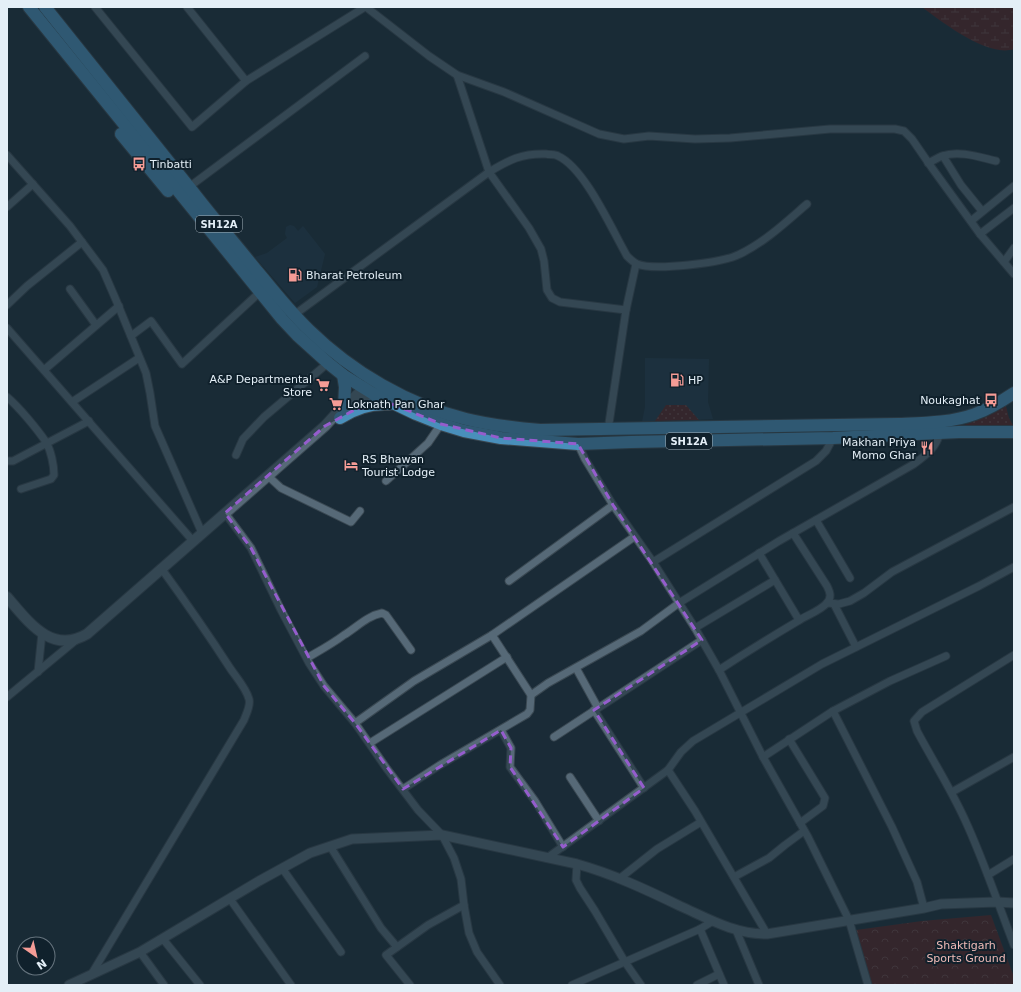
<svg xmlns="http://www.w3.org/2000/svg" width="1021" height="992" font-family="'DejaVu Sans',sans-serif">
  <defs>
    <pattern id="grass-dots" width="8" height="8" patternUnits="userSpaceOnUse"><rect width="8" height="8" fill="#552120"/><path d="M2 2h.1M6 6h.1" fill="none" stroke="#6d4241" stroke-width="1.8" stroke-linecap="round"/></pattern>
    <pattern id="wetland-marsh" width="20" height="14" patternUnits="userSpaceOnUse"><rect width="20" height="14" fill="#552120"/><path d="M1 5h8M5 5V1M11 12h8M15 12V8" fill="none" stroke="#6d4241"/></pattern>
    <pattern id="park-crowns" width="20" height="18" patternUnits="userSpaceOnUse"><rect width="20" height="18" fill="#552120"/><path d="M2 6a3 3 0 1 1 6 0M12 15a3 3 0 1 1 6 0" fill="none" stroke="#6d4241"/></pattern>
  </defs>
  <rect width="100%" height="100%" fill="#1a2b37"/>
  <g fill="#203747">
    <path d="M290 225 294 226 298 231 303 226 325 254 317 287 295 303 255 257 267 253 287 238 285 234 286 227Z"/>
    <path d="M645 358 709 359 708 402 713 419 642 422 645 407Z"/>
  </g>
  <g fill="url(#grass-dots)">
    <path d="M666 405H686L699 420 655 421Z"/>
    <path d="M1006 406 1009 418 1014 427 964 425 988 416Z"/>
  </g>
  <path fill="url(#wetland-marsh)" d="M922 7H1014V49C988 58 942 22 922 7Z"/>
  <path fill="url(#park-crowns)" d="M991 915 1014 977V985H872L856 930 922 921Z"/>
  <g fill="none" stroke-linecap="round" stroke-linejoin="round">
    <g stroke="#3a4852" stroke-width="9">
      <g id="minor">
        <path d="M95 7 192 127 246 81 365 7"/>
        <path d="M187 7 246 81"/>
        <path d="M366 7 429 56 457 75 504 92 599 134 624 139 649 136 695 139 730 138 830 129H895L904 131 912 139 932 168 980 234 1014 274"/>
        <path d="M457 75 489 172 529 228 541 249 544 261 547 290 552 298 560 302 626 310"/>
        <path d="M7 155 70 226 103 270 116 300 146 373 150 393 155 426 202 533"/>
        <path d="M943 156 961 185 982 211"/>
        <path d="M928 163C933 161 937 158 942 156 959 150 979 157 996 161"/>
        <path d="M189 187 365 56"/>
        <path d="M7 207 33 184"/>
        <path d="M971 221 1014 186"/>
        <path d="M980 234 1014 208"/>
        <path d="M1004 262 1014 248"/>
        <path d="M70 289 96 325"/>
        <path d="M7 305 27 286 82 242"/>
        <path d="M294 315 489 172C509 160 522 153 546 154 550 155 555 154 558 156 585 168 612 230 627 256 630 259 633 262 637 264 654 271 723 263 740 254 765 242 786 222 807 204"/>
        <path d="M7 328 193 541"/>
        <path d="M131 336 151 321 182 364 260 292"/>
        <path d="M44 370 119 306"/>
        <path d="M7 397C19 407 37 429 46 442 51 451 54 465 54 475L51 479 21 489"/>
        <path d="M72 402 139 358"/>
        <path d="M608 430 626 310 636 264"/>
        <path d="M578 444 585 459 613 505 653 562 695 628 719 670 763 757 808 837 849 920 868 985"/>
        <path d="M236 455 243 439 264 417 328 363"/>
        <path d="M7 461H13L89 421"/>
        <path d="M268 476 281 488 351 522 360 511"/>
        <path d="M386 481 428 443 441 424"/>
        <path d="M225 513 251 548 281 610 309 663 324 686 355 723 387 769 418 810 442 835 454 858 461 879 464 905 469 933 477 952 500 985"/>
        <path d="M816 520 850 578"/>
        <path d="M759 553 799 620"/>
        <path d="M653 562 816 461 826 451 833 438"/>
        <path d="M509 581 613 505"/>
        <path d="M827 603 839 604 850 601 864 593 892 572 1014 507"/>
        <path d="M834 604 856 647"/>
        <path d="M695 628 775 580"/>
        <path d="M1014 655 922 712 914 721 917 731C933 761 951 789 965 820 984 861 998 904 1014 945"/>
        <path d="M307 658C319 651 332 644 344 635 357 627 367 616 382 613L386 615 411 650"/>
        <path d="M576 668 598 708"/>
        <path d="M719 670C745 653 771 637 798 621 807 615 820 611 827 603 832 597 830 592 827 586L793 533"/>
        <path d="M38 672 42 633"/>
        <path d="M531 695 548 683 641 631 679 603 779 541 914 464C926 455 936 448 940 433"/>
        <path d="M7 697 76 640"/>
        <path d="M594 710 644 788"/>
        <path d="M833 711 892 827 917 882 924 908"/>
        <path d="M355 723 414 681 492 635 634 537"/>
        <path d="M501 730 511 748 510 767 535 801 563 847"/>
        <path d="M554 737 702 640"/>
        <path d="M789 739 825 798 823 806 800 823"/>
        <path d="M370 743 507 657"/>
        <path d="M763 757 833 711 890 681 946 656"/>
        <path d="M668 770 695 811 767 934"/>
        <path d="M570 777 599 821"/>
        <path d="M403 789 440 765 527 714 530 710 531 695 492 635"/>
        <path d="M952 792 1014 757"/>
        <path d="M330 846 381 928 397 947"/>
        <path d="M547 858 668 770 681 752 693 741 822 664 979 586 1014 567"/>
        <path d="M577 864 576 880 580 888 595 911 625 962 641 985"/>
        <path d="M282 868 341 952"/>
        <path d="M988 875 1014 859"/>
        <path d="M734 877 769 858 785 845 804 831"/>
        <path d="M619 879 657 849 701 822"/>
        <path d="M230 899 291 985"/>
        <path d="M700 929 724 985"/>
        <path d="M736 930 759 985"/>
        <path d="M163 939 200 985"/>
        <path d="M140 952 164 985"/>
        <path d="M91 975 244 720C246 714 251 706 249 699 246 688 236 677 230 668 208 634 185 601 161 568"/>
        <path d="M410 985 386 955 428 925 464 905"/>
        <path d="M572 985 700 929 713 921"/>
        <path d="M697 985 719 974"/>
      </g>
    </g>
    <g stroke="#3a4852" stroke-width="11">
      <path id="tertiary" d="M69 985 140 952 259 881 310 853 352 839 442 835 577 864C613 874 647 890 680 906 709 919 734 934 767 934L924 908 941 904 997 902 1014 903"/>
    </g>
    <g stroke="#3a4852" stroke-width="12">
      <g id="secondary">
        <path d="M350 410 376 388"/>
        <path d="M7 597C28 621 51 655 87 634L325 426 336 414 369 384"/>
      </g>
    </g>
    <g stroke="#3a4852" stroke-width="14">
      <g id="primary">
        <path d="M29 7 282 319 297 335 328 363 343 375 372 393 416 414 441 424 464 431 501 438 578 444 631 442 833 438 959 432H1014"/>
        <path d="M45 7C94 69 144 130 193 192 214 219 236 245 257 271 274 291 290 312 309 330 352 372 408 405 466 419 491 425 515 428 540 430L898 424C924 423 951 423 975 414 989 409 1002 401 1014 393"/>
        <path d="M121 134 168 191"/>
        <path d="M343 375 345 387 344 407"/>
        <path d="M340 418C355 408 371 403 389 404"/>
      </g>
    </g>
    <use href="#minor" stroke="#566977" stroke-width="7"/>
    <use href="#tertiary" stroke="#566977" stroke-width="9"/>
    <use href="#secondary" stroke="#566977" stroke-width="10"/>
    <use href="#primary" stroke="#498fbb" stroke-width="12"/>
  </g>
  <path d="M0 0H1021V992H0ZM392 404 441 424 501 438 578 444 613 505 702 640 594 710 644 788 563 847 510 767 511 748 501 730 403 789 355 723 324 686 251 548 225 513 325 426 356 409Z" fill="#1a2b37" fill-opacity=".55" fill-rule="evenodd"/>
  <path fill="none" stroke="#955dcd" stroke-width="3" stroke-dasharray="8 5" stroke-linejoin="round" d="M392 404 441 424 501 438 578 444 613 505 702 640 594 710 644 788 563 847 510 767 511 748 501 730 403 789 355 723 324 686 251 548 225 513 325 426 356 409Z"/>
  <defs>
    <g id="bus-bare" transform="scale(1.08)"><path d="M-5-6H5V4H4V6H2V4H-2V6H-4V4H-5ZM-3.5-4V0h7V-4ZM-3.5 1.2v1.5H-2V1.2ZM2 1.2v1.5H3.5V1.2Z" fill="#f59c96" stroke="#10212c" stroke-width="2.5" paint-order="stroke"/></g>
    <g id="fuel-bare" transform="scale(1.08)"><path d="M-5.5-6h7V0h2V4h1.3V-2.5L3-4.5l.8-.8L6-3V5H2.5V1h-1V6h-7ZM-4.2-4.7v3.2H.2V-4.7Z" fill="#f59c96" stroke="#10212c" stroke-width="2.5" paint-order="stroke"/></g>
    <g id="supermarket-bare" transform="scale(1.08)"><path d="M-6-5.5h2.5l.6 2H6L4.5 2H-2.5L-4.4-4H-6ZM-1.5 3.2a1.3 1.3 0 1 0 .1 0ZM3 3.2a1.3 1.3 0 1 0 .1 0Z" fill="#f59c96" stroke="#10212c" stroke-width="2.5" paint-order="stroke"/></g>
    <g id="restaurant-bare" transform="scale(1.08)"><path d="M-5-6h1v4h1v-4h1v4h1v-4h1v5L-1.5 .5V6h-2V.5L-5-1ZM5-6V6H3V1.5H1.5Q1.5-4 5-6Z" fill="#f59c96" stroke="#10212c" stroke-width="2.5" paint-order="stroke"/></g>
    <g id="hotel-bare" transform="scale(1.08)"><path d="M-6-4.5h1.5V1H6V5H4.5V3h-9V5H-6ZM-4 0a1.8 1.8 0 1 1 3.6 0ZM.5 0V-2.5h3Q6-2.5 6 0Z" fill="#f59c96" stroke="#10212c" stroke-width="2.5" paint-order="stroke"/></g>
  </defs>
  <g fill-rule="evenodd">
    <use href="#bus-bare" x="139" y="164"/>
    <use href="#fuel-bare" x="295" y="275"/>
    <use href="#fuel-bare" x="677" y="380"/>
    <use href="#supermarket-bare" x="323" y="385"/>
    <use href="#bus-bare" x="991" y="400"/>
    <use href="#supermarket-bare" x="336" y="404"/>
    <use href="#restaurant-bare" x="927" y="448"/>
    <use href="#hotel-bare" x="351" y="465"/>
  </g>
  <g text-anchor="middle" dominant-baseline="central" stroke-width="4" stroke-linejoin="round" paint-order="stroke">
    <g fill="#10212c" stroke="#a4b1ba" stroke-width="1">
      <rect x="196" y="216" width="46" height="16" rx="3"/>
      <rect x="666" y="433" width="46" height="16" rx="3"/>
    </g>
    <g font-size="10" font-weight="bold" fill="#e4eff7">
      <text x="219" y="224">SH12A</text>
      <text x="689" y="441">SH12A</text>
    </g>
    <g font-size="11" fill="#e4eff7" stroke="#10212c" text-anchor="start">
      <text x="150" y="164">Tinbatti</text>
      <text x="306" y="275">Bharat Petroleum</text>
      <text x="312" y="379" text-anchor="end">A&amp;P Departmental<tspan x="312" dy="13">Store</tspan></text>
      <text x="688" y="380">HP</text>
      <text x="980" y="400" text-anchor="end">Noukaghat</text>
      <text x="347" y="404">Loknath Pan Ghar</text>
      <text x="916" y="442" text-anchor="end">Makhan Priya<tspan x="916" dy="13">Momo Ghar</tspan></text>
      <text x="362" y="459">RS Bhawan<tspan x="362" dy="13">Tourist Lodge</tspan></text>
    </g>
    <g font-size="11" fill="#f0bbb7" stroke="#10212c">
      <text x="966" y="945">Shaktigarh<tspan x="966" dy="13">Sports Ground</tspan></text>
    </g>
  </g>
  <rect width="1021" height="992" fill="none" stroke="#e4eff7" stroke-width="16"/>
  <g transform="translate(36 956) rotate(146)"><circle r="19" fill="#10212c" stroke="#65737d"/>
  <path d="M0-3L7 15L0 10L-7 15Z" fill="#f59c96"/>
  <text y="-6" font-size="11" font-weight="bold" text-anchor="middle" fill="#e4eff7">N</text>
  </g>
</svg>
